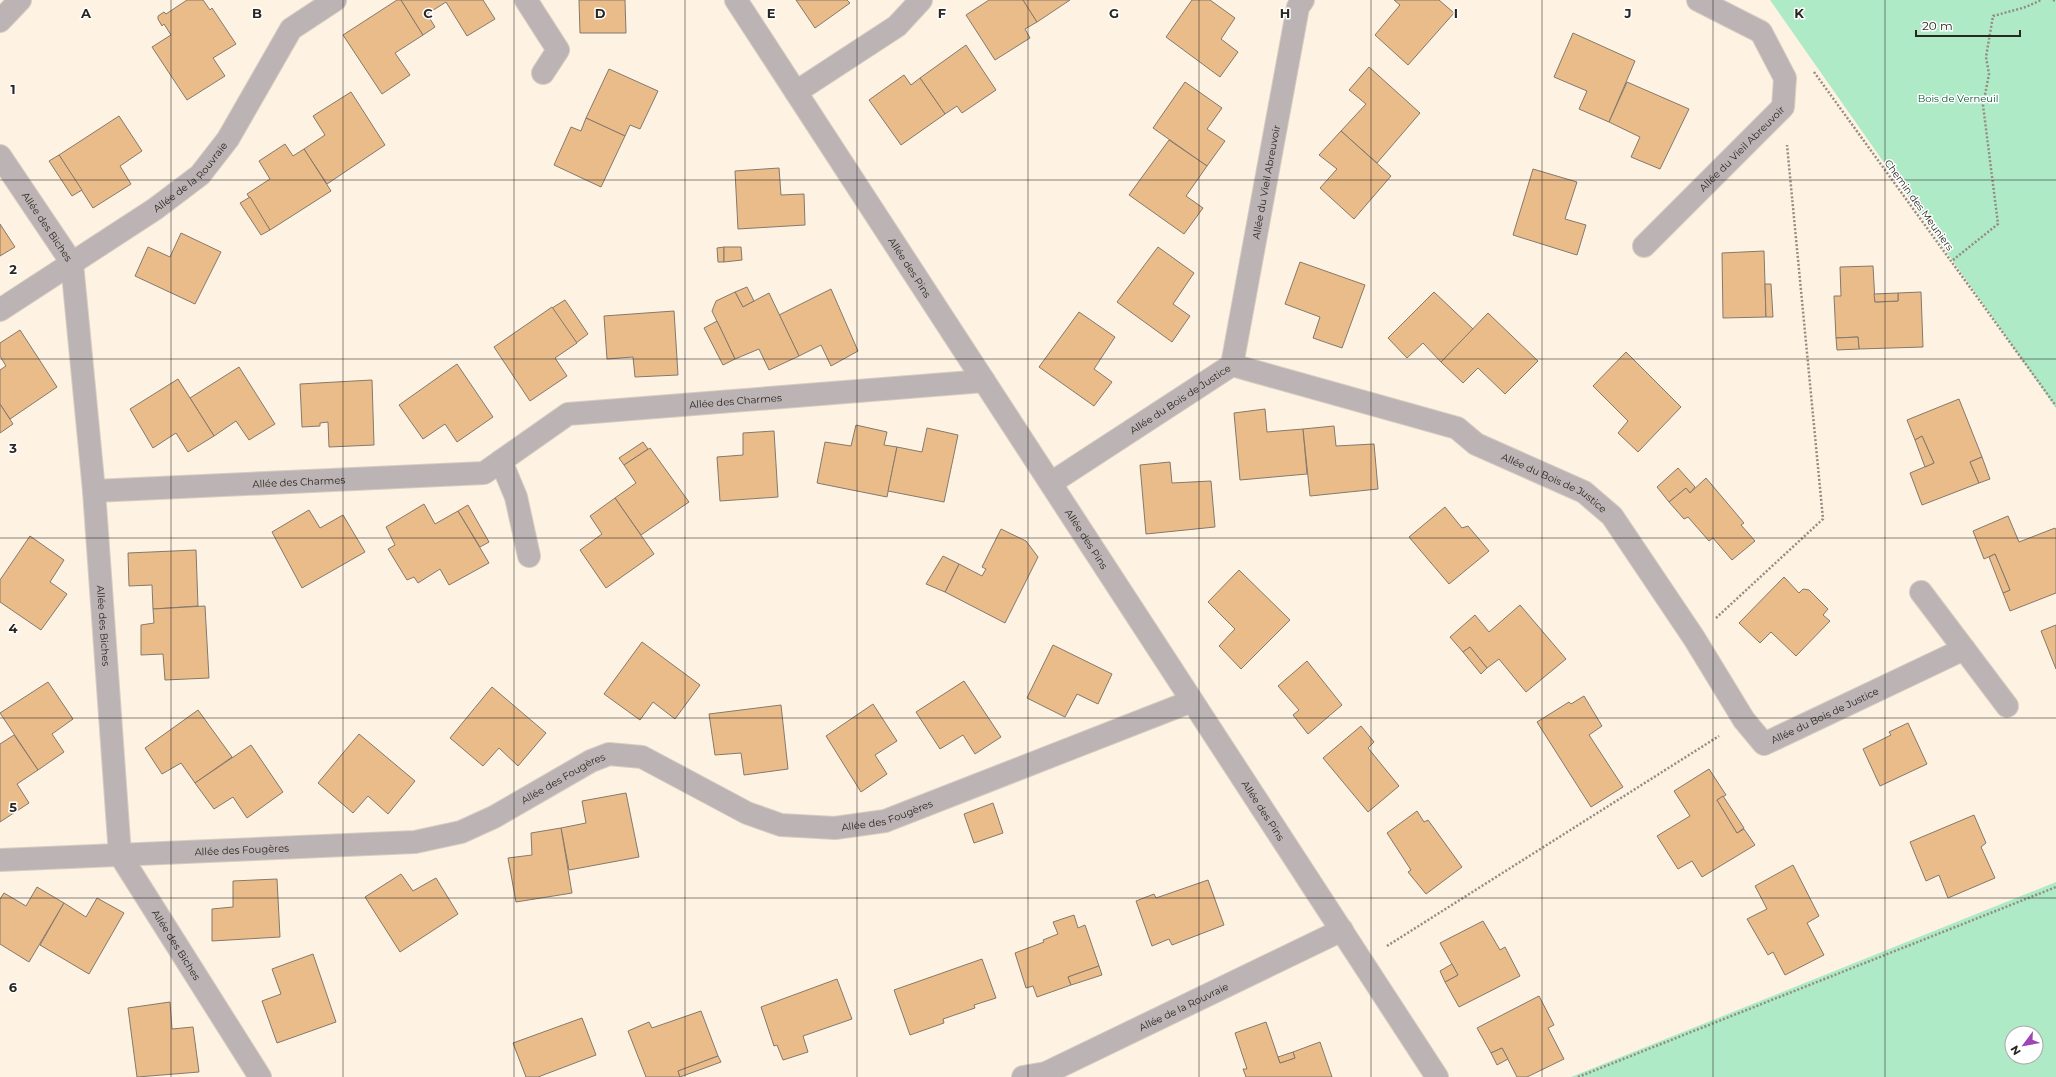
<svg xmlns="http://www.w3.org/2000/svg" width="2056" height="1077" font-family="Montserrat,sans-serif">
  <rect width="100%" height="100%" fill="#fef2e3"/>
  <g fill="#afeac7" fill-rule="evenodd">
    <path d="M1770 0H2056V408Z"/>
    <path d="M2056 882V1077H1571ZM2012 1033H2036V1057H2012Z"/>
  </g>
  <g fill="#eabc8a" stroke="#85796c">
    <path d="M187 0H203L210 10 212 8 236 44 213 58 225 76 187 100 152 47 171 35 164 24 162 26 158 19V16L164 12 166 14Z"/>
    <path d="M397 0H401L423 35 395 53 410 75 382 94 343 35Z"/>
    <path d="M401 0H483L495 19 467 36 446 2 427 14 435 27 423 35Z"/>
    <path d="M579 0H625L626 33H580Z"/>
    <path d="M796 0H847L850 3 815 28Z"/>
    <path d="M989 0H1023L1037 22 1025 29 1030 38 995 60 966 15Z"/>
    <path d="M1023 0H1070L1037 22Z"/>
    <path d="M1192 0H1210L1235 18 1221 39 1238 52 1220 77 1166 37Z"/>
    <path d="M1394 0H1439L1454 13 1408 65 1375 35 1400 5Z"/>
    <path d="M1573 33 1635 61 1609 122 1579 109 1587 91 1554 77Z"/>
    <path d="M966 45 996 90 962 113 957 106 945 114 920 78Z"/>
    <path d="M1369 67 1420 113 1377 163 1341 131 1366 104 1349 90Z"/>
    <path d="M609 69 658 91 640 129 630 125 625 136 586 118Z"/>
    <path d="M904 75 911 85 920 78 945 114 901 145 869 100Z"/>
    <path d="M1185 82 1222 108 1207 129 1225 141 1207 166 1153 128Z"/>
    <path d="M1627 82 1689 109 1660 169 1631 157 1640 137 1609 122Z"/>
    <path d="M351 92 385 145 327 184 304 149 325 135 313 116Z"/>
    <path d="M119 116 142 151 120 166 131 184 93 208 59 155Z"/>
    <path d="M586 118 625 136 601 187 554 165 571 127 581 131Z"/>
    <path d="M1341 131 1391 176 1354 219 1320 188 1337 169 1319 155Z"/>
    <path d="M1169 140 1207 166 1186 196 1203 208 1184 234 1129 195Z"/>
    <path d="M285 144 293 156 304 149 331 191 270 230 247 194 270 179 259 161Z"/>
    <path d="M59 155 82 190 72 196 49 161Z"/>
    <path d="M779 168 781 195 804 194 805 225 738 229 735 171Z"/>
    <path d="M1533 169 1577 182 1565 219 1586 225 1577 255 1513 235Z"/>
    <path d="M250 197 270 230 261 235 240 203Z"/>
    <path d="M0 224 15 247 0 256Z"/>
    <path d="M181 233 221 252 195 304 135 276 148 247 170 257Z"/>
    <path d="M724 247V262H718L717 248Z"/>
    <path d="M724 247H741L742 260 724 262Z"/>
    <path d="M1158 247 1194 273 1173 304 1190 316 1172 342 1117 302Z"/>
    <path d="M1764 251 1766 317 1723 318 1722 253Z"/>
    <path d="M1300 262 1365 285 1342 348 1313 338 1320 317 1285 304Z"/>
    <path d="M1873 266 1875 302 1898 301V293L1921 292 1923 347 1859 349 1858 337 1836 338 1834 296H1841L1840 267Z"/>
    <path d="M1765 284H1771L1773 317H1766Z"/>
    <path d="M747 287 754 301 743 307 735 292Z"/>
    <path d="M831 289 858 351 831 366 821 345 799 356 779 315Z"/>
    <path d="M735 292 743 307 769 293 799 356 769 370 759 349 735 359 712 311 716 301Z"/>
    <path d="M1434 292 1473 329 1441 362 1423 343 1407 358 1388 338Z"/>
    <path d="M1898 293V301L1875 302 1874 294Z"/>
    <path d="M565 300 588 334 576 343 552 308Z"/>
    <path d="M552 307 577 343 555 358 567 376 530 401 494 347Z"/>
    <path d="M674 311 678 375 635 377 633 357 607 359 604 316Z"/>
    <path d="M1079 312 1115 337 1094 369 1112 382 1094 406 1039 367Z"/>
    <path d="M1488 313 1538 361 1505 394 1478 368 1463 383 1441 362Z"/>
    <path d="M717 321 735 359 723 365 704 328Z"/>
    <path d="M20 330 57 387 10 419 0 404V370L6 366 0 356V343Z"/>
    <path d="M1858 337 1859 349 1837 350 1836 338Z"/>
    <path d="M1626 352 1681 407 1638 452 1618 433 1628 421 1593 386Z"/>
    <path d="M457 364 493 417 457 442 445 424 423 439 399 405Z"/>
    <path d="M239 367 275 424 249 440 236 421 214 436 190 398Z"/>
    <path d="M178 379 214 436 188 452 176 433 153 448 130 409Z"/>
    <path d="M372 380 374 445 329 447 328 422 320 423V426L302 427 300 384Z"/>
    <path d="M1959 399 1982 457 1970 462 1979 483 1922 505 1910 473 1934 463 1922 436 1915 440 1907 420Z"/>
    <path d="M0 404 13 424 0 433Z"/>
    <path d="M1265 409 1267 432 1303 429 1307 474 1240 480 1234 413Z"/>
    <path d="M856 425 887 432 884 445 897 447 887 497 817 483 825 442 851 446Z"/>
    <path d="M1334 426 1336 446 1374 444 1378 489 1310 496 1303 429Z"/>
    <path d="M927 428 958 435 944 502 888 491 897 447 922 452Z"/>
    <path d="M774 431 778 497 720 501 717 457 743 455V433Z"/>
    <path d="M1922 436 1934 463 1925 467 1915 440Z"/>
    <path d="M643 442 648 449 624 465 619 458Z"/>
    <path d="M650 448 689 502 641 535 615 498 636 483 624 465Z"/>
    <path d="M1982 457 1990 479 1979 483 1970 462Z"/>
    <path d="M1170 462 1172 483 1211 481 1215 527 1146 534 1140 465Z"/>
    <path d="M1678 468 1695 487 1690 493 1686 488 1669 502 1657 487Z"/>
    <path d="M1706 478 1744 523 1741 525 1755 541 1732 560 1713 538 1709 541 1688 517 1684 519 1669 502 1686 488 1690 493Z"/>
    <path d="M615 498 654 554 606 588 580 550 602 534 590 516Z"/>
    <path d="M424 504 435 524 458 511 489 563 449 585 440 569 418 583 414 577 407 580 388 549 395 545 386 527Z"/>
    <path d="M468 505 489 542 480 547 458 511Z"/>
    <path d="M1445 507 1462 528 1468 526 1489 551 1449 584 1409 537Z"/>
    <path d="M309 510 320 528 343 515 365 552 302 588 272 532Z"/>
    <path d="M2008 516 2019 542 2055 528 2056 530V593L2010 611 2003 593 2010 590 1995 554 1984 559 1973 531Z"/>
    <path d="M1001 529 1026 541 1038 557 1005 623 945 592 959 564 982 576 986 569 982 567Z"/>
    <path d="M30 536 64 560 50 582 67 594 41 630 0 602V580Z"/>
    <path d="M196 550 198 606 153 609 152 585 129 586 128 553Z"/>
    <path d="M1995 554 2010 590 2003 593 1989 557Z"/>
    <path d="M943 556 959 564 945 592 926 584Z"/>
    <path d="M1239 570 1290 620 1241 669 1219 646 1235 629 1208 602Z"/>
    <path d="M1784 577 1799 593 1803 589 1809 590 1828 609 1823 615 1830 621 1796 656 1771 632 1760 643 1739 623Z"/>
    <path d="M1520 605 1566 659 1526 692 1499 659 1487 668 1470 647 1463 652 1450 637 1475 615 1489 632Z"/>
    <path d="M205 606 209 678 165 680 163 654 141 655V625L154 623 153 609Z"/>
    <path d="M2056 625V669L2041 631Z"/>
    <path d="M642 642 700 685 675 719 653 702 640 720 604 694Z"/>
    <path d="M1053 645 1112 674 1098 704 1077 694 1065 717 1027 698Z"/>
    <path d="M1470 647 1487 668 1481 674 1463 652Z"/>
    <path d="M1307 661 1342 705 1308 734 1293 715 1299 710 1278 686Z"/>
    <path d="M964 681 1001 737 975 754 963 735 940 749 916 712Z"/>
    <path d="M48 682 73 719 52 734 64 752 38 770 0 713Z"/>
    <path d="M492 687 546 733 518 766 499 748 483 766 450 738Z"/>
    <path d="M1584 696 1602 726 1589 735 1623 787 1591 807 1537 722 1569 702 1571 704Z"/>
    <path d="M873 704 897 741 875 755 887 774 861 792 826 736Z"/>
    <path d="M781 705 788 769 744 775 741 753 715 755 709 714Z"/>
    <path d="M198 710 232 757 195 783 181 763 162 774 145 748Z"/>
    <path d="M1908 723 1927 764 1880 786 1863 749 1891 735 1889 732Z"/>
    <path d="M1361 726 1374 742 1368 748 1399 786 1368 812 1323 758Z"/>
    <path d="M359 734 415 781 388 814 368 796 353 813 318 783Z"/>
    <path d="M14 735 38 770 17 784 29 803 0 822V744Z"/>
    <path d="M251 745 283 792 247 818 233 797 214 809 195 783Z"/>
    <path d="M1709 769 1726 795 1717 800 1737 833 1744 829 1755 845 1702 877 1692 861 1678 869 1657 836 1690 816 1674 791Z"/>
    <path d="M626 793 639 857 569 870 561 828 586 823 582 801Z"/>
    <path d="M1723 796 1744 828 1737 833 1717 800Z"/>
    <path d="M993 803 1003 833 974 843 964 814Z"/>
    <path d="M1417 811 1424 822 1428 820 1462 867 1426 894 1408 872 1411 870 1387 833Z"/>
    <path d="M1974 815 1986 843 1981 847 1995 878 1948 898 1939 875 1926 881 1910 842Z"/>
    <path d="M561 828 572 893 516 902 508 858 532 855 531 833Z"/>
    <path d="M1793 865 1819 916 1807 923 1824 955 1785 975 1773 952 1768 955 1747 919 1767 909 1755 886Z"/>
    <path d="M401 874 413 891 436 878 458 914 400 952 365 897Z"/>
    <path d="M277 879 280 937 212 941V909L233 907V881Z"/>
    <path d="M1208 880 1224 925 1172 945 1169 939 1152 946 1136 901 1154 894 1156 898Z"/>
    <path d="M37 887 64 903 29 962 0 944V899L4 893 26 906Z"/>
    <path d="M97 898 124 913 89 974 40 945 64 903 86 917Z"/>
    <path d="M1074 915 1078 928 1085 925 1099 966 1068 977 1071 985 1037 997 1033 986 1026 988 1015 953 1044 942 1043 940 1058 934 1053 922Z"/>
    <path d="M1483 921 1500 950 1505 947 1520 976 1459 1007 1445 982 1458 975 1440 943Z"/>
    <path d="M313 954 336 1022 277 1043 262 1001 281 994 272 969Z"/>
    <path d="M982 959 996 998 974 1005 975 1008 943 1019 944 1023 910 1035 894 990Z"/>
    <path d="M1452 964 1458 975 1445 982 1440 971Z"/>
    <path d="M1099 966 1102 975 1071 985 1068 977Z"/>
    <path d="M837 979 852 1019 803 1036 808 1052 783 1060 777 1045 774 1046 761 1007Z"/>
    <path d="M1539 996 1554 1025 1548 1028 1564 1059 1527 1077H1517L1502 1048 1491 1053 1477 1028Z"/>
    <path d="M170 1002 172 1029 193 1027 199 1072 137 1077 128 1008Z"/>
    <path d="M701 1011 718 1056 678 1071 680 1077H646L628 1031 649 1022 652 1028Z"/>
    <path d="M582 1018 596 1055 538 1077H526L513 1043Z"/>
    <path d="M1266 1022 1280 1063 1295 1058 1293 1052 1320 1042 1332 1077H1246L1243 1069H1247L1235 1033Z"/>
    <path d="M1502 1048 1508 1059 1497 1065 1491 1053Z"/>
    <path d="M1293 1052 1295 1058 1280 1063 1278 1057Z"/>
    <path d="M718 1056 721 1062 680 1077 678 1071Z"/>
  </g>
  <g fill="none" stroke-linecap="round" stroke-linejoin="round">
    <g stroke="#d8cdc0" stroke-width="24">
      <g id="minor">
        <path d="M526 0 558 50 543 73"/>
        <path id="s1" d="M736 0 1437 1077"/>
        <path d="M0 21 20 0"/>
        <path d="M796 92 897 26 921 0"/>
        <path id="s2" d="M0 156 72 263 94 491 120 855 260 1077"/>
        <path id="s3" d="M1644 246 1783 107 1785 78 1761 32 1698 0"/>
        <path id="s4" d="M0 310 155 209 200 175 228 139 291 29 335 0"/>
        <path id="s5" d="M1232 365 1298 7 1303 0"/>
        <path d="M501 461 516 497 529 556"/>
        <path id="s6" d="M1051 483 1232 365 1457 428 1476 444 1584 492 1612 516 1694 638 1744 720 1764 744 1964 649"/>
        <path id="s7" d="M94 491 484 473 568 414 984 381"/>
        <path d="M1921 592 2007 706"/>
        <path id="s8" d="M0 860 415 842 461 832 494 817 591 761 609 754 642 757 747 813 781 825 835 828 885 821 1192 701"/>
        <path id="s9" d="M1023 1077 1046 1073 1342 930"/>
      </g>
    </g>
    <g stroke="#948c82" stroke-width="2.5" stroke-dasharray="2 2" stroke-linecap="butt">
      <path d="M2053 0 2056 1"/>
      <path d="M1814 72 2056 406"/>
      <path d="M1953 260 1998 224 1983 105 1989 74 1986 57 1993 16 2026 7 2041 0"/>
      <path d="M1716 618 1823 519 1787 145"/>
      <path d="M1387 946 1719 736"/>
      <path d="M1578 1077 2056 887"/>
    </g>
    <use href="#minor" stroke="#bcb3b5" stroke-width="22"/>
  </g>
  <path fill="none" stroke="#2a2620" stroke-width="1" stroke-opacity="0.55" d="M171 0V1077M343 0V1077M514 0V1077M685 0V1077M857 0V1077M1028 0V1077M1199 0V1077M1371 0V1077M1542 0V1077M1713 0V1077M1885 0V1077M0 180H2056M0 359H2056M0 538H2056M0 718H2056M0 898H2056"/>
  <g text-anchor="middle" dominant-baseline="central" stroke-width="3" stroke-linejoin="round" paint-order="stroke">
    <g font-size="10" fill="#025433" stroke="#fff">
      <text x="1958" y="98">Bois de Verneuil</text>
    </g>
    <g font-size="10" fill="#2a2620" stroke="#fff">
      <text stroke="none"><textPath href="#s3" startOffset="138">Allée du Vieil Abreuvoir</textPath></text>
      <text stroke="none"><textPath href="#s4" startOffset="233">Allée de la Rouvraie</textPath></text>
      <text stroke="none"><textPath href="#s5" startOffset="186">Allée du Vieil Abreuvoir</textPath></text>
      <text transform="translate(1919 205) rotate(54)">Chemin des Meuniers</text>
      <text stroke="none"><textPath href="#s2" startOffset="85">Allée des Biches</textPath></text>
      <text stroke="none"><textPath href="#s1" startOffset="319">Allée des Pins</textPath></text>
      <text stroke="none"><textPath href="#s7" startOffset="661">Allée des Charmes</textPath></text>
      <text stroke="none"><textPath href="#s6" startOffset="154">Allée du Bois de Justice</textPath></text>
      <text stroke="none"><textPath href="#s7" startOffset="205">Allée des Charmes</textPath></text>
      <text stroke="none"><textPath href="#s6" startOffset="562">Allée du Bois de Justice</textPath></text>
      <text stroke="none"><textPath href="#s1" startOffset="643">Allée des Pins</textPath></text>
      <text stroke="none"><textPath href="#s2" startOffset="493">Allée des Biches</textPath></text>
      <text stroke="none"><textPath href="#s6" startOffset="971">Allée du Bois de Justice</textPath></text>
      <text stroke="none"><textPath href="#s8" startOffset="578">Allée des Fougères</textPath></text>
      <text stroke="none"><textPath href="#s1" startOffset="967">Allée des Pins</textPath></text>
      <text stroke="none"><textPath href="#s8" startOffset="926">Allée des Fougères</textPath></text>
      <text stroke="none"><textPath href="#s8" startOffset="242">Allée des Fougères</textPath></text>
      <text stroke="none"><textPath href="#s2" startOffset="829">Allée des Biches</textPath></text>
      <text stroke="none"><textPath href="#s9" startOffset="176">Allée de la Rouvraie</textPath></text>
    </g>
  </g>
  <g font-size="13" text-anchor="middle" font-weight="bold" fill="#2a2620" stroke="#fff" stroke-width="3" stroke-linejoin="round" paint-order="stroke">
    <text x="86" y="18">A</text>
    <text x="257" y="18">B</text>
    <text x="428" y="18">C</text>
    <text x="600" y="18">D</text>
    <text x="771" y="18">E</text>
    <text x="942" y="18">F</text>
    <text x="1114" y="18">G</text>
    <text x="1285" y="18">H</text>
    <text x="1456" y="18">I</text>
    <text x="1628" y="18">J</text>
    <text x="1799" y="18">K</text>
    <text x="13" y="94">1</text>
    <text x="13" y="274">2</text>
    <text x="13" y="453">3</text>
    <text x="13" y="633">4</text>
    <text x="13" y="812">5</text>
    <text x="13" y="992">6</text>
  </g>
  <g transform="translate(2024 1045) rotate(238)"><circle r="19" fill="#ffffff" stroke="#aaa8a6"/>
  <path d="M0-3L7 15L0 10L-7 15Z" fill="#9e46b3"/>
  <text y="-6" font-size="11" font-weight="bold" text-anchor="middle" fill="#2a2620">N</text>
  </g>
  <path d="M1916 30v6h104v-6" fill="none" stroke="#2a2620" stroke-width="2"/>
  <text x="1922" y="30" font-size="12" fill="#2a2620" stroke="#ffffff" stroke-width="3" paint-order="stroke">20 m</text>
</svg>
